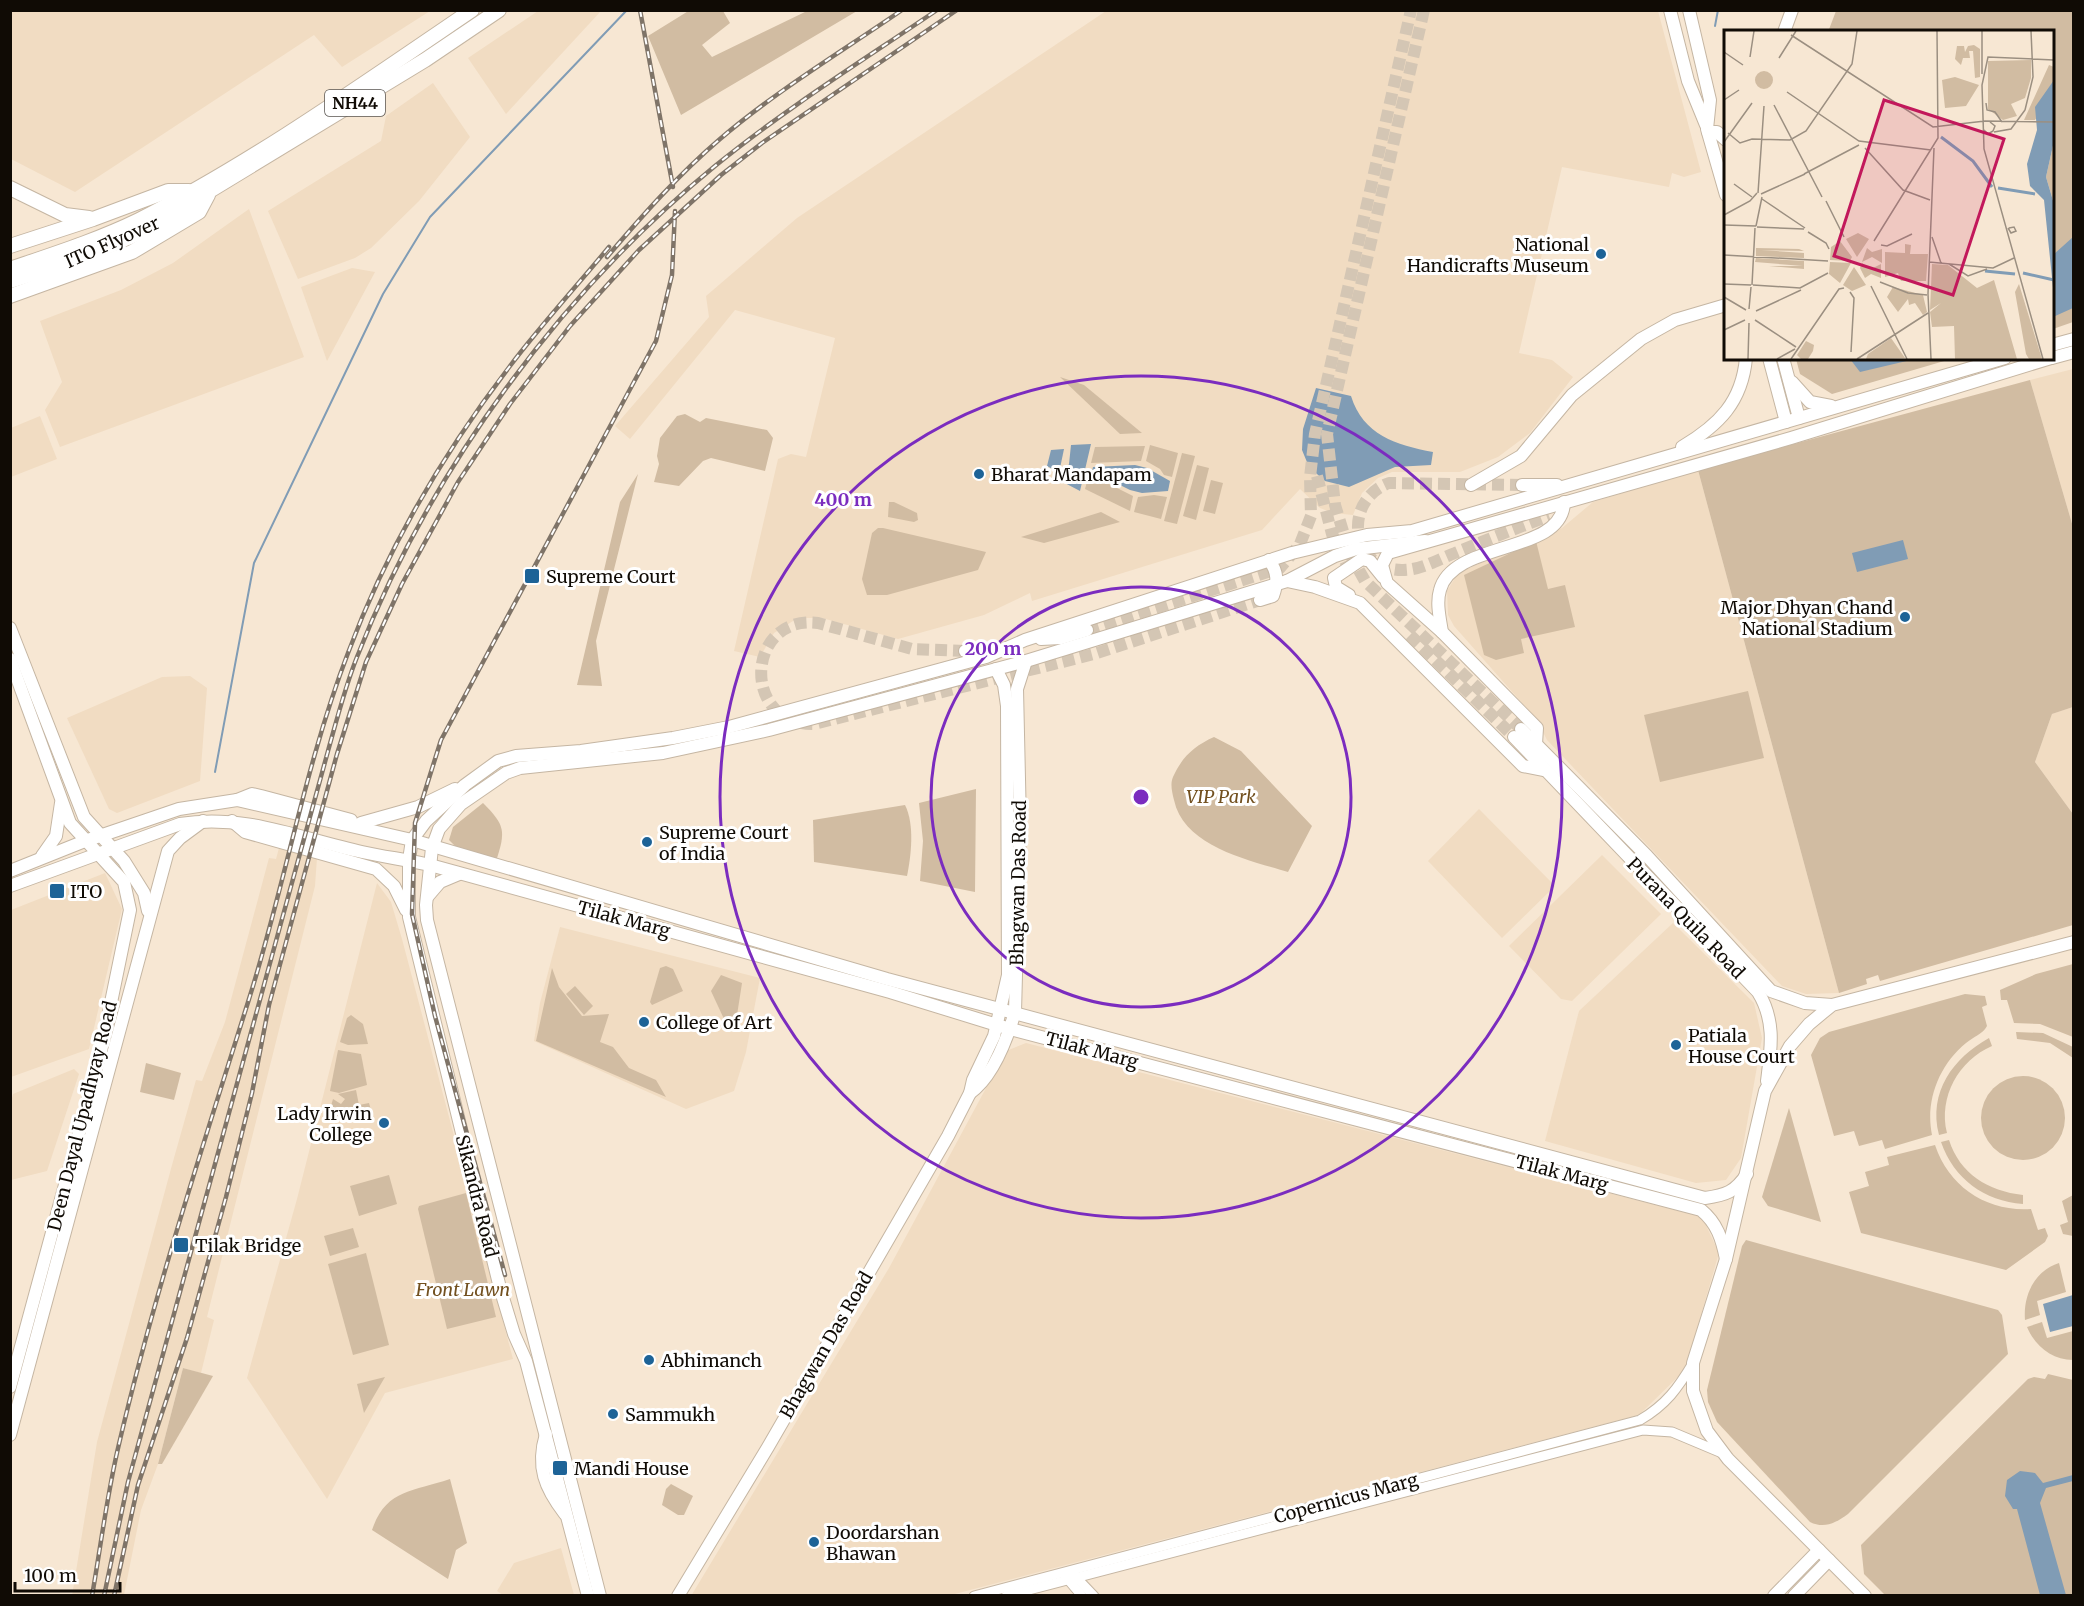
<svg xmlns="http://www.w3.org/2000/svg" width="2084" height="1606" font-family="Merriweather,serif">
  <rect width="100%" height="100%" fill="#f7e7d3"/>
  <g fill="#f1dcc2">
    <path d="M10 11 11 10 430 11 342 67 314 35 75 192 11 159Z"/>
    <path d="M538 11H601L506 114 468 58Z"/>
    <path d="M1106 11H1658L1701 172 1684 177 1672 173 1669 187 1562 167 1519 353 1552 360 1573 377 1530 433 1498 457 1460 472H1392L1378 478 1362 493 1353 515 1333 513 1320 508 1300 489 1262 530 1032 601 1030 593 984 615 898 639 822 618H807L793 621 774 633 760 657 734 651 778 459 791 454 806 457 835 338 735 310 630 439 615 426 709 317 706 296 797 218Z"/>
    <path d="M433 83 470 137 419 201 371 248 355 258 298 279 268 211 381 141 386 116Z"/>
    <path d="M249 209 304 357 60 447 45 410 62 382 40 321 121 290 173 263Z"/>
    <path d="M352 268 375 272 327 361 301 287Z"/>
    <path d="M2073 369H2074L2073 527 2030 380Z"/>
    <path d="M40 416 57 459 11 477V428Z"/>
    <path d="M1698 470 1839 993 1806 994 1782 986 1547 740 1537 720 1454 626 1448 615 1447 591 1458 573 1562 528 1593 502Z"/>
    <path d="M190 676 207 688 200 781 117 813 109 809 67 718 162 677Z"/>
    <path d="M2073 707V814L2035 762 2052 714Z"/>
    <path d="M1479 809 1555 886 1502 938 1428 861Z"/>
    <path d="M279 848 317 858 315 886 207 1317 214 1320 201 1373 183 1368 158 1464 141 1510 124 1595 72 1596 97 1442 172 1165 196 1080 202 1081 225 1022 269 858 276 859Z"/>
    <path d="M1602 855 1661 914 1572 1001 1561 999 1509 946Z"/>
    <path d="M105 873 122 909 89 1049 11 1077V910Z"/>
    <path d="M377 883 391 902 402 939 513 1359 385 1393 327 1499 247 1378 297 1199Z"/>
    <path d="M1673 923 1754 1003 1762 1038 1741 1158 1726 1180 1696 1183 1545 1141 1579 1011Z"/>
    <path d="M560 927 760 978 746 1052 734 1091 686 1109 534 1041 540 1003Z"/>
    <path d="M1026 1043 1702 1217 1719 1253 1685 1370 1639 1415 951 1595 691 1596 889 1268 1006 1051Z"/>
    <path d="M74 1069 79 1074 47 1171 11 1180 10 1106 13 1094Z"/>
    <path d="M561 1548 574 1595H503L497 1591 514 1563Z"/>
  </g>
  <g fill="#d1bca2">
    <path d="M690 10 723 11 730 23 702 45 712 57 807 11H857L681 115 648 36Z"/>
    <path d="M1836 11H2073V322L2053 329 2052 32H1828Z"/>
    <path d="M1796 359H1951L1832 394 1800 374Z"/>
    <path d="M1060 377 1084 385 1142 433 1120 434Z"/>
    <path d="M2030 380 2073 527V707L2052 714 2035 762 2073 814V925L1880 981 1878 975 1866 979 1867 984 1839 993 1698 470Z"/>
    <path d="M685 414 700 422 706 418 767 430 773 438 765 471 711 458 703 461 679 486 654 482 659 464 657 456 660 438 677 416Z"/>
    <path d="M1150 445 1178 453 1172 477 1164 475 1160 469 1146 461Z"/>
    <path d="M1145 446 1141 461 1091 463 1095 447Z"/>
    <path d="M1182 453 1195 456 1177 524 1164 521Z"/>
    <path d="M1197 465 1209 468 1196 520 1183 516Z"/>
    <path d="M638 474 596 641 602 686 577 685 620 502Z"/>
    <path d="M1089 474 1133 496 1130 511 1085 489Z"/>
    <path d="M1211 480 1223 483 1215 514 1203 511Z"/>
    <path d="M1154 495 1167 497 1161 519 1134 512 1138 497Z"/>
    <path d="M889 502H894L917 513 918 520 914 522 888 517Z"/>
    <path d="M1101 512 1120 522 1044 543 1021 537Z"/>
    <path d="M878 528H883L986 552 978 570 887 595H867L862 579 872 533Z"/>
    <path d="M1536 541 1548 589 1565 585 1575 627 1521 639 1524 653 1496 660 1484 655 1464 575Z"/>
    <path d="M1748 691 1764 758 1660 782 1644 715Z"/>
    <path d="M1214 737 1241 751 1312 826 1288 872C1249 860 1184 847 1174 800 1172 792 1170 784 1173 777 1182 757 1194 746 1214 737Z"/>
    <path d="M976 789 975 892 920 881 923 841 919 803Z"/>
    <path d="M483 803C505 825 506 831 496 861L458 849 449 840 453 827Z"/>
    <path d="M905 805C915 825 911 856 907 876L814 862 813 820Z"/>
    <path d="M2073 964V1037L2040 1024 2014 1023 2007 1000H2001L2000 990 2036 974Z"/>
    <path d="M666 966 673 969 683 991 652 1005 650 1002 660 968Z"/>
    <path d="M552 968 559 987 582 1016 609 1014 600 1042 613 1047 629 1068 656 1080 666 1097 536 1041Z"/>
    <path d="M721 975 742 983 737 1015 724 1019 711 991Z"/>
    <path d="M575 986 593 1006 584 1015 566 994Z"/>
    <path d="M1965 994 1985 996 1987 1005 1982 1007 1987 1026C1983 1034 1973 1037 1966 1043 1939 1065 1925 1101 1932 1135L1885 1149 1882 1140 1859 1146 1854 1131 1834 1136 1811 1055 1820 1038 1829 1032Z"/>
    <path d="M351 1015 363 1024 368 1044 348 1045 340 1042 347 1018Z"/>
    <path d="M2016 1032 2043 1033 2073 1047V1058L2050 1043 2017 1039Z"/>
    <path d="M1989 1038 1992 1046C1959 1060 1938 1097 1947 1133L1939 1135C1928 1092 1953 1058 1989 1038Z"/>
    <path d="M338 1050 361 1054 367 1085 339 1093 330 1091Z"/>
    <path d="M146 1063 181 1073 174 1100 140 1092Z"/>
    <circle cx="2023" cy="1118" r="42"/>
    <path d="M356 1090 359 1105 369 1103 371 1110 332 1122 328 1116 333 1099 341 1104 345 1099 338 1094Z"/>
    <path d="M1789 1108 1821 1222 1768 1206 1762 1197Z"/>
    <path d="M1949 1140C1960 1174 1988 1191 2023 1195V1204C1984 1201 1954 1179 1941 1142Z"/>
    <path d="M1935 1145C1949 1187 1987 1212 2031 1209L2038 1230 2045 1228 2048 1236 2045 1242 2006 1270 1861 1233 1849 1192 1869 1186 1865 1172 1889 1165 1887 1157Z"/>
    <path d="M389 1175 397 1204 359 1216 350 1186Z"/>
    <path d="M466 1193 496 1317 447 1329 418 1209 419 1206Z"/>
    <path d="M2073 1195V1236L2063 1234 2060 1225 2068 1222 2062 1201Z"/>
    <path d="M353 1228 359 1247 330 1256 324 1236Z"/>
    <path d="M1746 1240 1998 1310 2002 1315 2008 1354 1848 1514C1836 1523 1824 1529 1810 1522L1717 1422 1708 1402 1707 1390 1742 1246Z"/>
    <path d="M366 1253 389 1345 353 1355 328 1264Z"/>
    <path d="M2059 1263 2066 1292 2037 1301 2040 1315 2025 1320C2023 1296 2034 1271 2059 1263Z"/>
    <path d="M2042 1322 2047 1338 2073 1331V1360C2052 1360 2035 1346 2027 1327Z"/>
    <path d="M183 1368 213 1376 162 1464H158Z"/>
    <path d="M2048 1374 2073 1380V1595H1885L1864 1574 1861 1545 2028 1379 2034 1377 2045 1379Z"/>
    <path d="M385 1377 364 1413 357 1384Z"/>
    <path d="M450 1479 467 1543 456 1550 448 1579 372 1530C386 1489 412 1492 450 1479Z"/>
    <path d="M671 1484 693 1496 684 1515H678L662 1505 666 1489Z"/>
  </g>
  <g fill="#809cb5">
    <path d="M2073 237V308L2053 317V255Z"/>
    <path d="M1850 359V358L1915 359 1860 372Z"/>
    <path d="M1316 388 1351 396C1363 435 1396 445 1433 452L1431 465 1395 467 1349 487 1325 481 1309 467 1302 450 1303 429Z"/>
    <path d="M1091 444 1080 491 1061 481 1069 464 1071 445Z"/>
    <path d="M1064 449 1059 473 1047 466 1051 450Z"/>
    <path d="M1135 465 1147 468 1170 481 1168 491 1142 493 1130 490 1092 471 1093 467Z"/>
    <path d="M1903 540 1908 559 1857 572 1852 553Z"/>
    <path d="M2073 1295V1326L2050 1332 2043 1304Z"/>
    <path d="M2020 1471 2035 1473 2043 1483 2073 1475V1481L2046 1488 2040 1503 2066 1595H2040L2017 1509H2013L2005 1496 2007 1480Z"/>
  </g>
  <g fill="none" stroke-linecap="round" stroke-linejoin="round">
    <g stroke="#809cb5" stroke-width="2">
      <path d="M1715 26 1718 10"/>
      <path d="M215 772 254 563 383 294 430 217 627 10"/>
    </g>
    <g stroke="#d4c6b4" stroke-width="12" stroke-dasharray="12 6" stroke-linecap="butt">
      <path d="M1424 10 1327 434 1335 505 1350 554 1365 581 1521 729"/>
      <path d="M1317 476 1332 534 1353 577"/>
      <path d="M1522 485 1389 483C1341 501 1351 571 1403 570 1421 570 1439 559 1455 553 1486 540 1517 528 1549 516"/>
      <path d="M1087 630 1280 568 1300 544 1311 516 1310 477 1315 434 1411 10"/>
      <path d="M1410 635 1514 737"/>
      <path d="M965 651 912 649 818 623C746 614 740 725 814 724L1094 654 1260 600"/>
    </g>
    <g stroke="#c5b6a3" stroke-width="11">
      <g id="minor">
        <path d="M1073 1574 1094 1596"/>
        <path d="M1066 1577 1082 1596"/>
        <path d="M974 1596 1640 1420C1666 1405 1678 1388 1693 1363"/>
        <path d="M1006 1596 1643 1430 1672 1432 1722 1453"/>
      </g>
    </g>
    <g stroke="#c5b6a3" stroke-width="14">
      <g id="major">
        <path d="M1670 10 1688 81 1706 125"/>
        <path d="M1689 10 1710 100 1707 129 1726 195"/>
        <path d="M1784 32 1792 10"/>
        <path d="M1708 132H1717L1726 140"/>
        <path d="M2052 345 2074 339"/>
        <path d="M1769 358 1786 422"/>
        <path d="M1783 358 1799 418"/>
        <path d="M2052 358 2074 352"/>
        <path d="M1792 382 1810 402 1831 406"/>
        <path d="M1682 447C1719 425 1742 402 1746 358"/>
        <path d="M1471 485 1521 456 1572 395 1641 339 1675 320 1726 305"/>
        <path d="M1522 485H1557"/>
        <path d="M1287 581 1315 587 1360 603 1523 766 1544 770"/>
        <path d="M1349 595 1336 587 1334 578 1362 559 1370 561 1383 577"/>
        <path d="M1260 600 1273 596C1278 582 1278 572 1269 560"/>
        <path d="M10 628 84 817 124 861 144 893 148 911"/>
        <path d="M1442 632 1387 583 1382 565 1388 553 1791 438 2051 358"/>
        <path d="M1041 639 1061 638 1087 630"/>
        <path d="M965 651H988"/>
        <path d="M10 659 70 823 124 882 130 910 100 1056 10 1387"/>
        <path d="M1521 729 1647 856 1771 991 1805 1003 1832 1005"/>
        <path d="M1514 737 1758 992C1776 1021 1771 1049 1767 1081"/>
        <path d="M1536 744 1537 728 1442 632C1440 619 1436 603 1440 590 1453 540 1563 555 1564 502"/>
        <path d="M237 800 252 794 261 796 351 820"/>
        <path d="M232 821 245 832 376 869 394 886 406 910"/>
        <path d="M361 823 418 807 455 789"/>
        <path d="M42 856 56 836 61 803"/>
        <path d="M10 871 85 841 179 809 237 800 412 840 887 979 1705 1198C1726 1195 1735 1192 1747 1174"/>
        <path d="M10 886 180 824C244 813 301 839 362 852 385 857 408 860 430 865L890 992 1010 1029 1701 1210C1717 1223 1722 1239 1726 1259"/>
        <path d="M428 896 440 882 459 874"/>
        <path d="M970 1093C993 1077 1007 1039 1015 1012L1020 824 1017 689 1026 661"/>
        <path d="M546 1434C536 1467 545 1488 565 1514"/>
        <path d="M10 1435 168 851 180 838 203 821"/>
        <path d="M588 1596 526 1361 514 1334 500 1288 409 917V860L412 840 426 821 465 785 498 761 516 756 581 751 673 738 729 727 986 657 1025 640 1292 553 1367 535 1412 531 2005 358"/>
        <path d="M600 1596 427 920 426 905 432 848 439 829 461 804 506 773 520 768 663 753 769 730 1026 661 1287 581 1335 556 1356 549 1425 541"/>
        <path d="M678 1596 768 1447 948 1136 970 1093 973 1080 994 1036 1008 975 1007 706 1004 685 996 669"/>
        <path d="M1774 1596 1819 1550"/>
        <path d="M1794 1596 1829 1560"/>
        <path d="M1865 1596 1728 1459 1707 1431 1693 1391V1363L1726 1259 1765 1091 1790 1046 1809 1024 1832 1005 2074 942"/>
      </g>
    </g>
    <g stroke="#c5b6a3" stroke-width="16">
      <g id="highway">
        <path d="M10 188 65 215 89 218"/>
        <path d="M10 246 93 219 168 191H189"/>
        <path d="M10 269C54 254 98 240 139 220 252 163 366 82 472 10"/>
        <path d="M10 281 70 262 142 232 425 60 499 10"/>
        <path d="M10 296 132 252 199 212 208 195"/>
      </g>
    </g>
    <use href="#minor" stroke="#fff" stroke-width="9"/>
    <use href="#major" stroke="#fff" stroke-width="12"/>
    <use href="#highway" stroke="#fff" stroke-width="14"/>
    <g stroke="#7f7468" stroke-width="4.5">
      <g id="rail">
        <path d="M640 10 673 187"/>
        <path d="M607 257C642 216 678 175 720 139 776 91 841 52 902 10"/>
        <path d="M505 1275 435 1016 412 914 415 823 441 740 656 341 672 275 675 211"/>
        <path d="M92 1596C101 1545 107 1494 119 1444 154 1294 203 1146 249 999 285 885 305 765 348 653 386 551 444 452 510 366 541 325 576 287 609 247"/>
        <path d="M104 1596 128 1482 328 751C337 719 345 687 357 657 429 472 561 292 715 166 785 109 862 61 937 10"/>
        <path d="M114 1596 138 1485 187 1338 226 1197 252 1093 269 1005 337 754 366 662 402 584 458 482 510 404 570 326 639 250 721 175 762 143 957 10"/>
      </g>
    </g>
    <use href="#rail" stroke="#fff" stroke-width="2" stroke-dasharray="7" stroke-linecap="butt"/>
  </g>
  <g fill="none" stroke="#7b2cbf" stroke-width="3">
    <circle cx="1141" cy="797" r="210"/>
    <circle cx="1141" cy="797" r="421"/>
  </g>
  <g fill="#1d6397" stroke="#fff" stroke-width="2">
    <circle cx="1601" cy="254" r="6"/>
    <circle cx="979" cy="474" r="6"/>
    <rect x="524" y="568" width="16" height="16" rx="3"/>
    <circle cx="1905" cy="617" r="6"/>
    <circle cx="647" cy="842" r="6"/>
    <rect x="49" y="883" width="16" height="16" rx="3"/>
    <circle cx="644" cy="1022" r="6"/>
    <circle cx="1676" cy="1045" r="6"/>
    <circle cx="384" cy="1123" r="6"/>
    <rect x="173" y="1237" width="16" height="16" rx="3"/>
    <circle cx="649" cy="1360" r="6"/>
    <circle cx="613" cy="1414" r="6"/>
    <rect x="552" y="1460" width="16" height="16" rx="3"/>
    <circle cx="814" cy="1542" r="6"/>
  </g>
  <g text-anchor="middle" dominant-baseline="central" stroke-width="6" stroke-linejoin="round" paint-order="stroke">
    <rect fill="#fff" stroke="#585450" stroke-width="1.5" x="325" y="90" width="60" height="26" rx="4.5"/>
    <g font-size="16" font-weight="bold" fill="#100b05">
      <text x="355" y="103">NH44</text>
    </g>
    <g font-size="18" fill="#100b05" stroke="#fff">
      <text transform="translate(112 242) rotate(-24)">ITO Flyover</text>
      <text transform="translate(1018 883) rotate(-89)">Bhagwan Das Road</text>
      <text transform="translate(1686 918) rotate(46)">Purana Quila Road</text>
      <text transform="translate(624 919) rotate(15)">Tilak Marg</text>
      <text transform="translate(1092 1050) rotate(15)">Tilak Marg</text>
      <text transform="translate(82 1116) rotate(-76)">Deen Dayal Upadhyay Road</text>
      <text transform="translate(1562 1173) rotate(15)">Tilak Marg</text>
      <text transform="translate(477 1196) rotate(76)">Sikandra Road</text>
      <text transform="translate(826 1345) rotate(-60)">Bhagwan Das Road</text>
      <text transform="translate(1346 1498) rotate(-15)">Copernicus Marg</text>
    </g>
    <g font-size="18" fill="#100b05" stroke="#fff" text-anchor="start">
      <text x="1589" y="244" text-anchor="end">National<tspan x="1589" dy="21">Handicrafts Museum</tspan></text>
      <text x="991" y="474">Bharat Mandapam</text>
      <text x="546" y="576">Supreme Court</text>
      <text x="1893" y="607" text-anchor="end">Major Dhyan Chand<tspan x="1893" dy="21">National Stadium</tspan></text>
      <text x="659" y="832">Supreme Court<tspan x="659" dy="21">of India</tspan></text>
      <text x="70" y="891">ITO</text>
      <text x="656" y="1022">College of Art</text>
      <text x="1688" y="1035">Patiala<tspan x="1688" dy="21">House Court</tspan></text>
      <text x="372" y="1113" text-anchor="end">Lady Irwin<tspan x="372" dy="21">College</tspan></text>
      <text x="195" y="1245">Tilak Bridge</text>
      <text x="661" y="1360">Abhimanch</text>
      <text x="625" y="1414">Sammukh</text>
      <text x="574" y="1468">Mandi House</text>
      <text x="826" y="1532">Doordarshan<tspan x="826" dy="21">Bhawan</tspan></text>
    </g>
    <g font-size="18" font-style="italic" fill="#72501f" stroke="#fff">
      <text x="1221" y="796">VIP Park</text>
      <text x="463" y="1289">Front Lawn</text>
    </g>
  </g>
  <g transform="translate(1724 30)">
    <rect width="330" height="330" fill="#f7e7d3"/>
    <path d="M250 15 256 19V47L251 48 249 21H245L246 28H239L237 35 231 29 233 16H240L241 22 244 16ZM307 30V48L301 68 287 74 293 86 279 90 264 79V31ZM325 35 330 37V64L311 90H300ZM31 50a9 9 0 1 1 18 0a9 9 0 1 1-18 0ZM231 47 255 55 242 76 221 78 218 50ZM330 111V174L322 147ZM134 203 145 209 133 227 122 209ZM116 211 128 227 126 231 106 230 107 217ZM181 214 187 215 186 224H204L202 251H177L174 243 161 247V222L181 223ZM32 218 75 219 80 221 37 220 80 223V228L32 226ZM143 218 148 222 158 219V233L148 227 138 232ZM32 228 80 231V239L45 236H79L31 232ZM106 232 127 233 116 253 105 244ZM138 233 147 239 157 234V248L147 244 141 248 136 238ZM208 234 224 235 253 258 270 250 293 329H231L230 296 208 297 206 282 217 273 206 280ZM130 237 142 255 128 261 119 255ZM295 254 318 329H305L302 324 291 262ZM169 257 199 265 203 282 199 285 191 273 185 275 184 269 174 282 163 267ZM167 308 181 328 142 329 144 324ZM82 311 90 315 89 321 84 329H77L73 325Z" fill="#d1bca2"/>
    <path d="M330 50V111L322 147 330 174V267L320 170 306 156 303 134 313 100 311 77Z" fill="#809cb5"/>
    <path fill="none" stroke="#809cb5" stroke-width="3" d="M217 107 249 131 268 157M274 158 311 164M261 241 291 244M299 243 330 250"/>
    <path fill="none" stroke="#9b8f81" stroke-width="1.5" d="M67 5 209 97 261 91 330 92M0 22 19 35M26 27 30 1M55 28 72 1M258 44V1M63 62 135 111 207 120M0 70 15 60M262 73 263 80 271 82 278 92M50 75 98 167M301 80 309 47 307 1M260 100 264 104 269 101 271 96 266 92M270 102 287 99 301 80M4 103 16 113 28 109 66 110 82 101 128 34 133 1M0 112 28 73M141 118 179 160 206 170M80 144 135 115M10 154 28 167M34 163 40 76M37 164 81 144M38 169 81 198M102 171 120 207M0 185 26 171 33 163M0 195 32 196M32 196 38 167M33 197 80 199M284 198 287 203 292 201 290 197 285 198M84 202 102 213 105 219M208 207 217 233M150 211 214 108 213 1M157 215 163 216 188 204M0 225 104 231M205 232 269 238 290 228M225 234 244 246 263 239M156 252 184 263 203 265M0 254 27 255M28 255 31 198M29 255 76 258 104 243M147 256 183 329M126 262 130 268 127 322M0 267 22 280M25 279 27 257M32 281 77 260M31 290 72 317M0 300 21 290M24 329 25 293M53 329 71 319M67 329 115 259 120 258M133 329 204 283M207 329 204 264 210 118M319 329 260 119 258 55 264 27 330 30"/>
    <path fill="#c2185b" fill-opacity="0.15" stroke="#c2185b" stroke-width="3" d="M160 70 280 109 229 265 110 226Z"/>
    <rect width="330" height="330" fill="none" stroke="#100b05" stroke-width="3"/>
  </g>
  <circle cx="1141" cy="797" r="9" fill="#7b2cbf" stroke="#fff" stroke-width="3"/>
  <g font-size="18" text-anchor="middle" font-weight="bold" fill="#7b2cbf" stroke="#fff" stroke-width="6" stroke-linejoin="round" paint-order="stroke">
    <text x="843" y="506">400 m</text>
    <text x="993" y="655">200 m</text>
  </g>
  <rect width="2084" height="1606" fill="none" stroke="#100b05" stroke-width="24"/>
  <path d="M15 1582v9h105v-9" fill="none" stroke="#100b05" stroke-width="3"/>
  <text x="24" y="1582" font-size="18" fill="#100b05" stroke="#ffffff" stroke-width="4.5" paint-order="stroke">100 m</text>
</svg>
